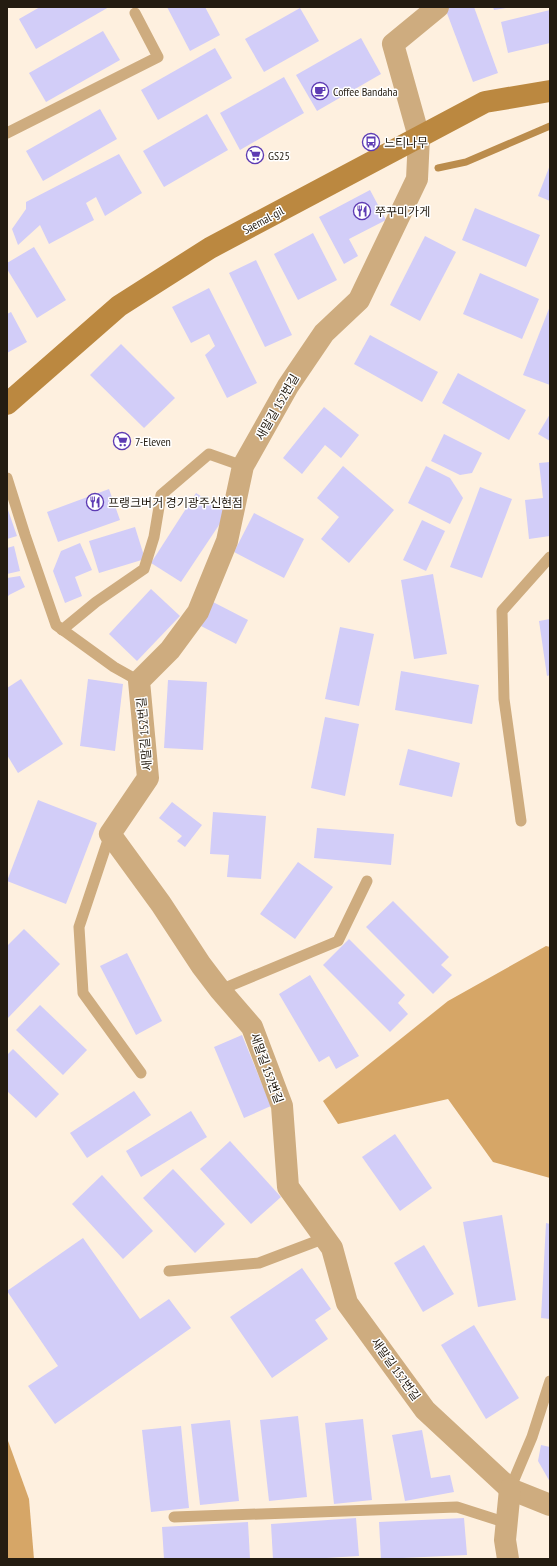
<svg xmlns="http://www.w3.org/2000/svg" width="557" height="1566" font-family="'PT Sans Narrow','Noto Sans KR',sans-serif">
  <rect width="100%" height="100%" fill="#fef0df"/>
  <g fill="#d6a667">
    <path d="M546 946 550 947V1178L493 1162 448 1099 338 1124 323 1101 448 1001Z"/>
    <path d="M7 1438 29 1499 34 1559H7Z"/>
  </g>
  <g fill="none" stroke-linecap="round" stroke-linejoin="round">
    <path stroke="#bb8c4c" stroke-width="7" d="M438 168 466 162 550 126"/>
  </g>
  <g fill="#d2cdf8">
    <path d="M40 7H109L36 49 19 19Z"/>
    <path d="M167 7H205L220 35 190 51Z"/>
    <path d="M449 7H474L498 73 473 82 445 8Z"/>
    <path d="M493 7H506V8L494 10Z"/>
    <path d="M300 8 319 41 264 72 245 39Z"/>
    <path d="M550 10V43L508 53 501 22Z"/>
    <path d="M103 31 120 60 46 102 29 73Z"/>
    <path d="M361 38 381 74 317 111 296 75Z"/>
    <path d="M215 48 232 78 158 120 141 90Z"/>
    <path d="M284 77 304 113 240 150 220 113Z"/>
    <path d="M100 109 117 139 43 181 26 151Z"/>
    <path d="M207 114 228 150 164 187 143 151Z"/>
    <path d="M119 154 142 193 105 216 96 197 86 203 94 220 49 244 40 225 18 245 12 229 26 209V202Z"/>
    <path d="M550 165V201L538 196Z"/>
    <path d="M370 190 386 220 349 239 358 256 344 264 319 217Z"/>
    <path d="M475 208 540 235 526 267 462 240Z"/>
    <path d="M313 233 337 280 298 300 274 254Z"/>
    <path d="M425 236 456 252 420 321 390 305Z"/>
    <path d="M34 247 66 300 37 318 7 269V263Z"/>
    <path d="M256 260 292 335 265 347 229 273Z"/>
    <path d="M480 273 539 299 522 339 463 314Z"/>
    <path d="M209 288 257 383 227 398 205 355 215 346 209 334 191 343 172 307Z"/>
    <path d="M550 306V385L523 375Z"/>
    <path d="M11 312 27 342 7 353V314Z"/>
    <path d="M370 335 438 372 422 402 354 364Z"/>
    <path d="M121 344 175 398 144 428 90 375Z"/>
    <path d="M458 373 526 410 509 440 442 403Z"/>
    <path d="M324 407 359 435 341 458 325 445 302 474 283 458Z"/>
    <path d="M550 414V441L538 434Z"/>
    <path d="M444 434 482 453 472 473 460 475 431 461Z"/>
    <path d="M550 462V536L529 539 525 500 543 498 539 463Z"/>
    <path d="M343 466 394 510 349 563 321 539 339 517 317 498Z"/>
    <path d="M426 466 450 478 463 498 450 524 408 503Z"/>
    <path d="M480 487 512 499 482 578 450 567Z"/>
    <path d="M109 489 120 520 58 542 47 512Z"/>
    <path d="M196 493 227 513 181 582 151 563Z"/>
    <path d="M7 507 17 536 7 539Z"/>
    <path d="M254 513 304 539 284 578 234 552Z"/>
    <path d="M422 520 445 531 426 571 403 560Z"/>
    <path d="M135 527 145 559 99 573 89 541Z"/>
    <path d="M80 543 92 570 75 577 82 596 65 603 53 571 61 551Z"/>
    <path d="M14 546 20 571 7 574V548Z"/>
    <path d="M433 574 447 654 414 659 401 580Z"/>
    <path d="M20 576 25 587 9 595 7 598V578Z"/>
    <path d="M151 589 180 616 137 661 109 634Z"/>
    <path d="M213 602 248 620 236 644 201 626Z"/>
    <path d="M550 619V675L547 676 539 621Z"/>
    <path d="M340 627 374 634 359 706 325 699Z"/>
    <path d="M401 671 479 685 472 724 395 710Z"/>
    <path d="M21 679 63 744 18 773 7 755V688Z"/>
    <path d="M88 679 123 684 115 751 80 746Z"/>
    <path d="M168 680 207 682 203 750 164 748Z"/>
    <path d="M325 717 359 724 345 796 311 788Z"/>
    <path d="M408 749 460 763 452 797 399 785Z"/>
    <path d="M38 800 97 823 66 904 7 881Z"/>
    <path d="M172 802 202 825 185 847 177 841 182 836 159 818Z"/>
    <path d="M213 812 266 816 261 879 227 877 229 855 210 854Z"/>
    <path d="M317 828 394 834 391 865 314 858Z"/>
    <path d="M298 862 333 887 295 939 260 914Z"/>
    <path d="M393 901 449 957 441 965 452 975 433 994 366 927Z"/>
    <path d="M24 929 60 964 7 1019V946Z"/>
    <path d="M349 939 405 995 398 1003 408 1014 390 1032 323 965Z"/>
    <path d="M127 953 162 1021 136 1035 100 966Z"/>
    <path d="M310 975 359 1056 336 1069 329 1056 319 1062 279 994Z"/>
    <path d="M40 1005 87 1050 63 1075 16 1030Z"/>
    <path d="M242 1035 271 1106 244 1118 214 1047Z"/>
    <path d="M13 1049 59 1094 36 1118 7 1091V1055Z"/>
    <path d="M134 1091 151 1115 87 1158 70 1133Z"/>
    <path d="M191 1111 207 1137 141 1177 126 1151Z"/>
    <path d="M395 1134 432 1188 400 1211 362 1157Z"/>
    <path d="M230 1141 281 1197 251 1224 200 1169Z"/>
    <path d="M173 1169 225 1224 195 1253 143 1198Z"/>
    <path d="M102 1175 153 1231 123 1259 72 1204Z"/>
    <path d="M502 1215 516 1300 478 1307 463 1222Z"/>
    <path d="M546 1223 550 1224V1319L541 1318Z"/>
    <path d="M83 1238 140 1319 169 1299 191 1328 55 1424 28 1386 58 1366 7 1291Z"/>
    <path d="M424 1245 454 1294 423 1312 394 1263Z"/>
    <path d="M302 1268 331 1309 315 1320 328 1339 272 1378 230 1317Z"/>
    <path d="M474 1325 519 1398 486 1419 441 1345Z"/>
    <path d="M298 1416 307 1497 269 1501 260 1420Z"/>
    <path d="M363 1419 372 1500 334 1504 325 1423Z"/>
    <path d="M230 1420 239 1501 200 1505 191 1424Z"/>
    <path d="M181 1426 189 1508 151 1512 142 1430Z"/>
    <path d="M422 1430 431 1478 450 1475 454 1492 405 1501 392 1435Z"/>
    <path d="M541 1445 550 1447V1482L538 1461Z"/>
    <path d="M356 1518 359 1556 310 1559H273L271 1524Z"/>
    <path d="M464 1518 467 1555 381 1559 379 1522Z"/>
    <path d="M248 1522 250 1559H164L162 1527Z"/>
  </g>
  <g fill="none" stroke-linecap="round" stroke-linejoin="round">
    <g stroke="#ceac7f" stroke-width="11">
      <path d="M7 133 158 57 135 13"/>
      <path d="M7 478 25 535 56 625 114 667 139 681"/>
      <path d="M62 630 96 602 144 569 154 537 161 495 209 454 243 466"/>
      <path d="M521 821 504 699 502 611 550 557"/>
      <path d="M110 834 79 927 83 993 141 1073"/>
      <path d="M220 990 338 941 367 881"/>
      <path d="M169 1271 259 1263 325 1238"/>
      <path d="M510 1489 532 1437 550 1381"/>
      <path d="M174 1517 457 1507 507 1523"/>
    </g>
    <g stroke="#ceac7f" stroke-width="22">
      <path d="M438 7 393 44 419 137 417 179 359 300 324 333 288 386 243 466 227 541 198 612 170 650 139 681 148 778 110 834 161 904 201 965 220 990 252 1027 282 1106 288 1187 332 1248 347 1303 425 1410 510 1489 550 1505"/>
      <path d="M508 1559 505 1540 510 1489"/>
    </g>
    <path stroke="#bb8840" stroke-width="22" d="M7 404 119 306 210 248 485 102 550 91"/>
  </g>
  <defs>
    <g id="cafe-ring" transform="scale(0.9)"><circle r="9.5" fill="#fff" stroke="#5d3bb3" stroke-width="1.5"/><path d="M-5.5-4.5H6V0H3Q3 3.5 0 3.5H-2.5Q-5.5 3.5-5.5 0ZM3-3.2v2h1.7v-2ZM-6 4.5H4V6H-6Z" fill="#5d3bb3"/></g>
    <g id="bus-ring" transform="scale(0.9)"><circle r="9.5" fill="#fff" stroke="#5d3bb3" stroke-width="1.5"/><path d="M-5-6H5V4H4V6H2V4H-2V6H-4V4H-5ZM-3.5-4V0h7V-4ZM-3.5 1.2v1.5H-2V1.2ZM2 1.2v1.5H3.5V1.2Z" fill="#5d3bb3"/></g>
    <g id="supermarket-ring" transform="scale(0.9)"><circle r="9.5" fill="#fff" stroke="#5d3bb3" stroke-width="1.5"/><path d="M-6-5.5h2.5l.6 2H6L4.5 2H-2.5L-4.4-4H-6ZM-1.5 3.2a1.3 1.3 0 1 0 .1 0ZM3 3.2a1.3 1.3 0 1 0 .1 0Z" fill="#5d3bb3"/></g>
    <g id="restaurant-ring" transform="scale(0.9)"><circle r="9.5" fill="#fff" stroke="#5d3bb3" stroke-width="1.5"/><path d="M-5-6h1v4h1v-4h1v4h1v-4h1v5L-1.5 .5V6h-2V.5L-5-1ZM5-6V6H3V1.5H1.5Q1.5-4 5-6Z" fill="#5d3bb3"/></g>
  </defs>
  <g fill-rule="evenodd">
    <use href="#cafe-ring" x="320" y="91"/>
    <use href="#bus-ring" x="371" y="142"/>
    <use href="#supermarket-ring" x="255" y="155"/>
    <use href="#restaurant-ring" x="362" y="211"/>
    <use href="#supermarket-ring" x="122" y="441"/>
    <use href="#restaurant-ring" x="95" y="502"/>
  </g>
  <g text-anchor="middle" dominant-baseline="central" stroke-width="3" stroke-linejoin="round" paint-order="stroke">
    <g font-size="12" fill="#241c11" stroke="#fff" text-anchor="start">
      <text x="333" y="91">Coffee Bandaha</text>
      <text x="384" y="142">느티나무</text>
      <text x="268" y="155">GS25</text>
      <text x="375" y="211">쭈꾸미가게</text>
      <text x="135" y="441">7-Eleven</text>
      <text x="108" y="502">프랭크버거 경기광주신현점</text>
    </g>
    <g font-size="12" fill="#241c11" stroke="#fff">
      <text transform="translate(263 220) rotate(-28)">Saemal-gil</text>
      <text transform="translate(277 407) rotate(-60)">새말길 152번길</text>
      <text transform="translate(144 734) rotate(-95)">새말길 152번길</text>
      <text transform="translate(267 1068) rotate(70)">새말길 152번길</text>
      <text transform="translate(396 1369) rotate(54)">새말길 152번길</text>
    </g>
  </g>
  <rect width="557" height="1566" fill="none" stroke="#241c11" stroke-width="16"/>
</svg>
